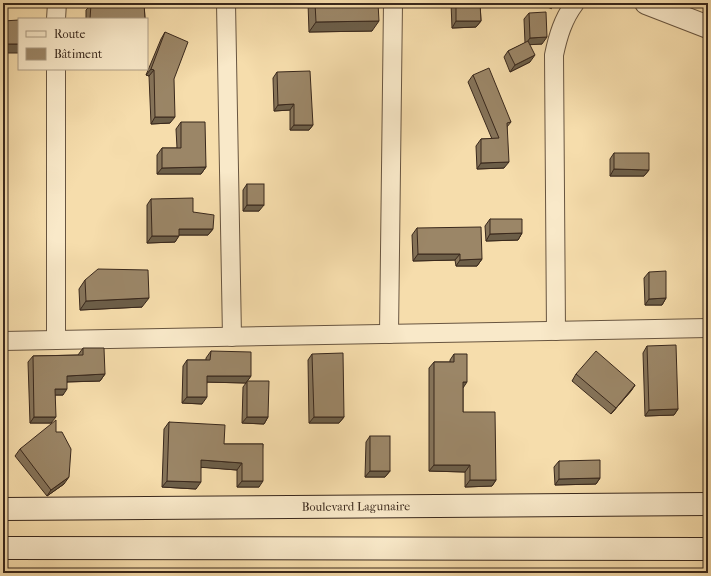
<svg xmlns="http://www.w3.org/2000/svg" width="711" height="576" font-family="'IM FELL French Canon',serif">
  <rect width="100%" height="100%" fill="#f6ddac"/>
  <filter id="stains"><feTurbulence type="fractalNoise" baseFrequency=".005" numOctaves="4"/><feColorMatrix values="0 0 0 0 .2 0 0 0 0 .09 0 0 0 0 .02 0 0 0 .5 -.17"/></filter>
  <radialGradient id="worn" r=".72"><stop offset=".6" stop-color="#630" stop-opacity="0"/><stop offset="1" stop-color="#630" stop-opacity=".3"/></radialGradient>
  <g fill="none" stroke-linecap="round" stroke-linejoin="round">
    <g stroke="#685540" stroke-width="20">
      <g id="minor">
        <path d="M226 3 232 337"/>
        <path d="M56 19 57 3"/>
        <path d="M556 331 554 55C558 36 563 19 575 3"/>
        <path d="M389 334 393 3"/>
        <path d="M56 340V69"/>
        <path d="M3 341 708 328"/>
      </g>
    </g>
    <g stroke="#685540" stroke-width="24">
      <path id="tertiary" d="M646 3 708 27"/>
    </g>
    <g stroke="#39281c" stroke-width="24">
      <g id="secondary">
        <path id="s1" d="M3 509 708 504"/>
        <path d="M3 548 708 549"/>
      </g>
    </g>
    <path stroke="#39281c" stroke-width="2.5" stroke-dasharray="3 2" stroke-linecap="butt" d="M540 3 552 8"/>
    <use href="#minor" stroke="#f9e9c9" stroke-width="18"/>
    <use href="#tertiary" stroke="#f9e9c9" stroke-width="22"/>
    <use href="#secondary" stroke="#f9e9c9" stroke-width="22"/>
  </g>
  <g fill="#857359" stroke="#39281c">
    <path d="M87 3H144L145 19H86V10L88 8Z"/>
    <path d="M308 3H378L372 31 309 32Z"/>
    <path d="M451 3H480L481 21 476 27 452 28Z"/>
    <path d="M529 13 542 44H529L530 62 510 72 504 57 508 51 525 43 524 19Z"/>
    <path d="M165 32 170 123 151 124 149 76 146 75 161 39Z"/>
    <path d="M277 72 313 125 309 130H290V110L274 111 273 78Z"/>
    <path d="M473 75 511 122 507 127 504 168 477 169 476 146 481 139H492L468 82Z"/>
    <path d="M181 122 206 167 201 174H157V155L162 148H177L176 129Z"/>
    <path d="M614 153 649 170 644 176H610V159Z"/>
    <path d="M247 184 259 211H243V190Z"/>
    <path d="M151 199 193 212 213 229 208 235H179L175 242 147 243V205Z"/>
    <path d="M490 219 522 233 518 240 486 241 485 226Z"/>
    <path d="M417 228 482 259 477 266H456L455 260 413 261 412 235Z"/>
    <path d="M649 272 666 298 662 305H645L644 278Z"/>
    <path d="M85 280 142 307 80 310 79 289Z"/>
    <path d="M647 346 678 409 674 415 645 416 643 353Z"/>
    <path d="M83 348 105 374 100 381 67 382 63 395H55L51 423H30L28 362 33 356 78 355Z"/>
    <path d="M211 351 251 376 247 381 268 417 264 424 242 423 243 387 246 383 207 382 202 404 182 403 183 366 187 360H206V358Z"/>
    <path d="M312 354 344 417 339 423H309L308 360Z"/>
    <path d="M454 354 463 388V412L496 480 492 486 465 487V472L429 471V368L434 362H450V360Z"/>
    <path d="M576 374 635 385 631 391 611 414 572 381Z"/>
    <path d="M169 422 224 444H263L259 487H237V470L201 467 196 489 162 487 164 429Z"/>
    <path d="M56 432 64 484 47 496 15 456 20 449Z"/>
    <path d="M370 436 390 471 385 477H365L366 442Z"/>
    <path d="M559 461 600 478 596 484 555 485 554 467Z"/>
  </g>
  <g fill="#6c5e48" stroke="#39281c">
    <path d="M379 21 372 31 309 32 316 22Z"/>
    <path d="M456 21H481L476 27 452 28Z"/>
    <path d="M547 37 542 44 525 45 530 38Z"/>
    <rect x="3" y="44" width="16" height="9"/>
    <path d="M535 55 530 62 510 72 515 65Z"/>
    <path d="M151 69 154 70 149 76 146 75Z"/>
    <path d="M294 104 290 110 274 111 278 105Z"/>
    <path d="M155 117H175L170 123 151 124Z"/>
    <path d="M294 125H313L309 130H290Z"/>
    <path d="M509 162 504 168 477 169 481 163Z"/>
    <path d="M206 167 201 174H157L162 168Z"/>
    <path d="M614 169 649 170 644 176H610Z"/>
    <path d="M247 205H264L259 211H243Z"/>
    <path d="M179 229H213L208 235H175Z"/>
    <path d="M522 233 518 240 486 241 490 234Z"/>
    <path d="M152 236H179L175 242 147 243Z"/>
    <path d="M418 254H460L455 260 413 261Z"/>
    <path d="M482 259 477 266H456L460 260Z"/>
    <path d="M149 298 142 307 80 310 86 301Z"/>
    <path d="M666 298 662 305H645L649 299Z"/>
    <path d="M105 374 100 381 62 382 67 376Z"/>
    <path d="M207 376H251L246 383 203 382Z"/>
    <path d="M463 382H467L463 388H458Z"/>
    <path d="M635 385 631 391 611 414 616 408Z"/>
    <path d="M55 389H67L63 395H51Z"/>
    <path d="M187 397H207L202 404 182 403Z"/>
    <path d="M678 409 674 415 645 416 649 410Z"/>
    <path d="M34 417H56L51 423H30Z"/>
    <path d="M247 417H268L264 424 242 423Z"/>
    <path d="M314 417H344L339 423H309Z"/>
    <path d="M201 460 242 463 237 470 197 467Z"/>
    <path d="M434 465H470L465 472 429 471Z"/>
    <path d="M370 471H390L385 477H365Z"/>
    <path d="M69 477 64 484 47 496 51 490Z"/>
    <path d="M600 478 596 484 555 485 559 479Z"/>
    <path d="M470 480H496L492 486 465 487Z"/>
    <path d="M167 481 201 482 196 489 162 487Z"/>
    <path d="M242 481H263L259 487H237Z"/>
  </g>
  <g fill="#9b8667" stroke="#39281c">
    <path d="M92 3H144L145 19H90L91 4H92Z"/>
    <path d="M315 3H378L379 21 316 22Z"/>
    <path d="M456 3H480L481 21H456Z"/>
    <path d="M546 12 547 37 530 38 529 13Z"/>
    <path d="M19 20V44H3V21Z"/>
    <path d="M165 32 188 42 174 79 175 117H155L154 70 151 69Z"/>
    <path d="M528 41 535 55 515 65 508 51Z"/>
    <path d="M489 68 511 122 507 123 509 162 481 163V139L499 138 473 75Z"/>
    <path d="M310 71 313 125H294V104L278 105 277 72Z"/>
    <path d="M181 122H205L206 167 162 168V148H181Z"/>
    <path d="M614 153H649V170L614 169Z"/>
    <rect x="247" y="184" width="17" height="21"/>
    <path d="M193 198V212L214 215 213 229H179V236H152L151 199Z"/>
    <path d="M490 219H522V233L490 234Z"/>
    <path d="M481 227 482 259 460 260V254H418L417 228Z"/>
    <path d="M98 269 148 270 149 298 86 301 85 280Z"/>
    <path d="M666 271V298L649 299V272Z"/>
    <path d="M676 345 678 409 649 410 647 346Z"/>
    <path d="M83 348H104L105 374 67 376V389H55L56 417H34L33 356 83 355Z"/>
    <path d="M211 351 251 352V376H207V397H187V360H210Z"/>
    <path d="M596 351 635 385 616 408 576 374Z"/>
    <path d="M343 353 344 417H314L312 354Z"/>
    <path d="M454 354H467V382H463V412H495L496 480H470V465H434V362H454Z"/>
    <path d="M247 381H269L268 417H247Z"/>
    <path d="M56 420V432H62L71 449 69 477 51 490 20 449Z"/>
    <path d="M169 422 225 425 224 444H263V481H242V463L201 460V482L167 481Z"/>
    <rect x="370" y="436" width="20" height="35"/>
    <path d="M600 460V478L559 479V461Z"/>
  </g>
  <g text-anchor="middle" dominant-baseline="central" stroke-width="3" stroke-linejoin="round" paint-order="stroke">
    <g font-size="12" fill="#39281c" stroke="#f9e9c9">
      <text stroke="none"><textPath href="#s1" startOffset="353">Boulevard Lagunaire</textPath></text>
    </g>
  </g>
  <rect width="711" height="576" fill="none" stroke="#f6ddac" stroke-width="16"/>
  <rect x="4" y="4" width="703" height="568" fill="none" stroke="#39281c" stroke-width="2"/>
  <rect x="8" y="8" width="695" height="560" fill="none" stroke="#39281c"/>
  <rect x="18" y="18" width="130" height="52" fill="#f9e9c9" stroke="#ac9c84"/>
  <rect x="26" y="31" width="20" height="6" fill="#f9e9c9" stroke="#ac9c84"/>
  <text x="54" y="38" font-size="12" fill="#39281c">Route</text>
  <rect x="26" y="48" width="20" height="12" fill="#9b8667" stroke="#ac9c84"/>
  <text x="54" y="58" font-size="12" fill="#39281c">Bâtiment</text>
  <rect width="100%" height="100%" filter="url(#stains)"/>
  <rect width="100%" height="100%" fill="url(#worn)"/>
</svg>
